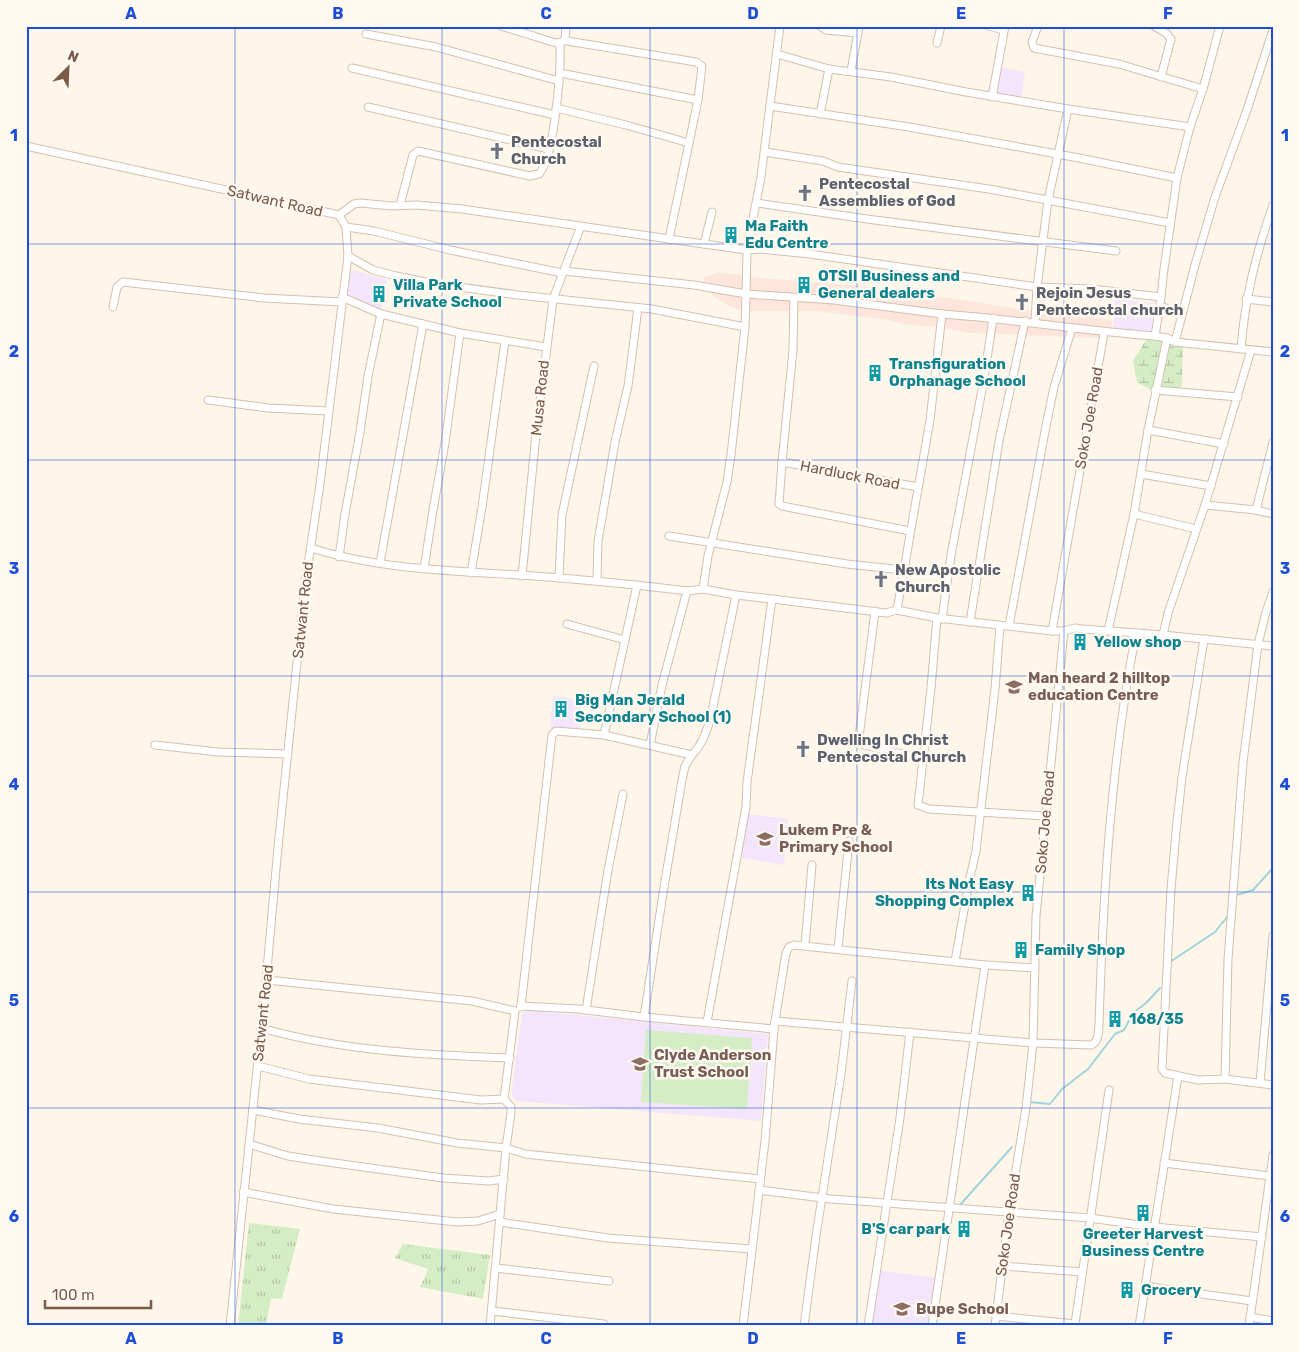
<svg xmlns="http://www.w3.org/2000/svg" width="1299" height="1352" font-family="Rubik,sans-serif">
  <defs>
    <pattern id="grass-tufts" width="24" height="20" patternUnits="userSpaceOnUse" patternTransform="scale(1.25)"><rect width="24" height="20" fill="#d5edc5"/><path d="M3 7l-1-3M5 7V3M7 7l1-3M15 17l-1-3M17 17v-4M19 17l1-3" fill="none" stroke="#b2c3a2"/></pattern>
    <pattern id="wetland-marsh" width="20" height="14" patternUnits="userSpaceOnUse" patternTransform="scale(1.25)"><rect width="20" height="14" fill="#d5edc5"/><path d="M1 5h8M5 5V1M11 12h8M15 12V8" fill="none" stroke="#b2c3a2"/></pattern>
  </defs>
  <rect width="100%" height="100%" fill="#fef6e9"/>
  <path fill="#fee6dc" d="M719 272 750 277 869 287 976 302 1029 311 1112 320 1111 334 1095 338 972 333 938 327 908 325 888 320 816 311H741L725 304 712 295 703 278Z"/>
  <g fill="#f3e5fb">
    <path d="M999 67 1025 72 1021 100 994 96Z"/>
    <path d="M350 269 387 280 381 310 344 298Z"/>
    <path d="M1115 299 1154 303 1151 333 1113 330Z"/>
    <path d="M553 696 584 700 580 731 550 729Z"/>
    <path d="M747 814 788 819 784 865 742 858Z"/>
    <path d="M528 1010 768 1034 761 1121 517 1101 511 1094 522 1013Z"/>
    <path d="M880 1270 935 1278 927 1326H872Z"/>
  </g>
  <g fill="url(#grass-tufts)">
    <path d="M249 1223 300 1229 282 1299 271 1298 266 1326H238Z"/>
    <path d="M403 1244 490 1255 483 1299 420 1287 428 1269 395 1258Z"/>
  </g>
  <path fill="url(#wetland-marsh)" d="M1165 335 1183 344 1182 386 1161 396 1137 382 1133 361 1146 340Z"/>
  <path fill="#d5edc5" d="M646 1030 752 1038 747 1109 641 1102Z"/>
  <g fill="none" stroke-linecap="round" stroke-linejoin="round">
    <g stroke="#a1d3dc" stroke-width="2">
      <path d="M1236 895 1253 890 1273 868"/>
      <path d="M1170 962 1215 932 1227 917"/>
      <path d="M1029 1103V1102L1050 1104 1062 1089 1088 1069 1115 1034 1124 1030 1133 1013 1146 1003 1160 988"/>
      <path d="M959 1206 1012 1147"/>
    </g>
    <g stroke="#d4bfb0" stroke-width="9">
      <g id="street">
        <path d="M501 26 556 43 562 42 565 39 567 41 696 62 702 66 698 100 669 239"/>
        <path d="M780 26 761 177 747 250 746 294 834 300 942 314"/>
        <path d="M820 26 826 30 858 33"/>
        <path d="M988 26 1004 30"/>
        <path d="M1038 26 1032 42 1034 48 1119 64 1203 89"/>
        <path d="M1154 26 1166 33 1171 39 1161 77"/>
        <path d="M366 34 436 47 559 81"/>
        <path d="M565 39 566 26"/>
        <path d="M937 43 941 26"/>
        <path d="M777 54 829 69 891 77 966 92 1068 109 1048 200 1037 287 1035 322"/>
        <path d="M352 68 555 115"/>
        <path d="M851 71 859 26"/>
        <path d="M560 73 698 100"/>
        <path d="M992 97 1005 26"/>
        <path d="M770 106 909 127 1079 158 1177 178 1164 269 1161 297"/>
        <path d="M368 107 549 149"/>
        <path d="M556 108 626 125 689 143"/>
        <path d="M1068 109 1190 127 1177 178"/>
        <path d="M820 114 829 69"/>
        <path d="M1190 127 1203 89 1220 26"/>
        <path d="M26 146 339 215 346 227 348 256 320 484 305 585 278 847 264 1003 230 1326"/>
        <path d="M765 152 823 161 838 167 989 189 1170 223"/>
        <path d="M757 203 867 219 1116 251"/>
        <path d="M400 205 413 155 418 151 530 176 539 174C555 156 561 69 560 43"/>
        <path d="M339 215 354 204 360 203 392 206 416 205 462 209 704 244 747 250 760 249 810 254 1037 287 1091 289 1161 297 1155 336 1167 338"/>
        <path d="M346 227 374 231 450 250 562 273"/>
        <path d="M704 244 712 212"/>
        <path d="M348 256 373 270 396 276 430 283 518 295 652 309 745 327 731 455 727 482 708 556 703 589"/>
        <path d="M564 271 694 285 746 294 745 327"/>
        <path d="M342 297 381 314 460 333 546 347"/>
        <path d="M794 298 793 350 782 462 779 504 782 506 910 531"/>
        <path d="M1246 299 1273 302"/>
        <path d="M1160 306 1182 314"/>
        <path d="M113 307 117 287 123 282 264 298 342 302"/>
        <path d="M1175 342 1273 352"/>
        <path d="M1241 349C1245 297 1256 254 1273 205"/>
        <path d="M1155 390 1238 397"/>
        <path d="M208 400 268 408 328 411"/>
        <path d="M1148 430 1224 444"/>
        <path d="M782 462 918 487"/>
        <path d="M1141 474 1211 486"/>
        <path d="M1205 505 1251 350"/>
        <path d="M1256 510 1273 442"/>
        <path d="M1134 514 1196 529"/>
        <path d="M669 536 847 564 904 570"/>
        <path d="M311 548C378 569 450 571 521 575 576 579 632 584 687 591L662 685 650 745"/>
        <path d="M339 557 345 514 360 432 368 376 381 314"/>
        <path d="M380 563 423 324"/>
        <path d="M424 569 433 510 445 443 460 333"/>
        <path d="M471 573 482 507 505 341"/>
        <path d="M522 576 536 434 553 299 581 226"/>
        <path d="M559 578 562 515 594 366"/>
        <path d="M597 581 598 541 615 442 628 386 638 308"/>
        <path d="M687 591 703 589 736 595 772 599"/>
        <path d="M1273 592 1266 612 1258 644 1243 762 1228 959 1225 1079 1273 1085"/>
        <path d="M897 610 930 420 942 314C1013 319 1084 331 1155 336"/>
        <path d="M875 611 859 737 860 742 865 745 922 759"/>
        <path d="M937 618 931 688 918 805 929 809 1045 816"/>
        <path d="M942 619 951 555 984 379 993 318"/>
        <path d="M970 622 999 441 1025 321"/>
        <path d="M567 624 625 640 604 735"/>
        <path d="M1009 626 1046 426 1054 387 1072 328"/>
        <path d="M1064 631 1075 628 1083 629 1163 635 1273 646"/>
        <path d="M1108 631 1134 514 1148 430 1167 338 1175 342 1195 265 1215 197 1247 110 1273 30"/>
        <path d="M1163 635 1168 613 1205 505 1256 510 1273 514"/>
        <path d="M1204 639 1182 777 1176 832 1171 889 1162 1069 1165 1073 1198 1080 1225 1079"/>
        <path d="M625 640 637 585"/>
        <path d="M155 745 218 752 288 754"/>
        <path d="M692 755C702 745 705 734 710 721L736 595"/>
        <path d="M805 945 812 865"/>
        <path d="M838 948 849 841"/>
        <path d="M955 961 969 882 976 851 995 689 1000 626"/>
        <path d="M267 980 472 1001 515 1011 504 1099 511 1107V1113L506 1148 490 1326"/>
        <path d="M521 1006 552 735 556 731 604 735 692 755 685 766 682 780 665 881 644 1017"/>
        <path d="M520 1007 521 1006 578 1009 644 1017 774 1029 765 1141 743 1326"/>
        <path d="M586 1010 608 870 623 794"/>
        <path d="M775 1021 786 953 789 947 794 945 985 965"/>
        <path d="M707 1022 746 807 747 782 772 599 886 613 897 610 937 618 1052 631"/>
        <path d="M261 1028C341 1051 427 1055 510 1058"/>
        <path d="M774 1029 775 1021 1033 1043 1091 1045C1099 1042 1098 1033 1099 1025 1103 894 1111 762 1136 633"/>
        <path d="M258 1066 309 1079 481 1100 504 1099"/>
        <path d="M1260 1083 1273 936"/>
        <path d="M253 1110 299 1119 378 1128 457 1143 506 1148 525 1154 760 1179"/>
        <path d="M249 1144 288 1156 327 1162 443 1178 489 1181 504 1179"/>
        <path d="M1164 1163 1270 1176"/>
        <path d="M759 1190 831 1199 1090 1218 1154 1227 1262 1237"/>
        <path d="M243 1192 333 1209 457 1222 478 1221 500 1214"/>
        <path d="M500 1222 608 1238 751 1249"/>
        <path d="M1002 1266 1082 1272"/>
        <path d="M496 1268 609 1281"/>
        <path d="M1145 1286 1252 1301"/>
        <path d="M492 1311 604 1324"/>
        <path d="M996 1316 1075 1324 1109 1090"/>
        <path d="M1250 1317 1273 1321"/>
        <path d="M804 1326 816 1236 841 1074 852 981"/>
        <path d="M868 1326 900 1118 910 1032"/>
        <path d="M932 1326 985 965 1035 968"/>
        <path d="M995 1326 1009 1212 1026 1108 1033 1043 1036 916 1064 631H1052L1104 333"/>
        <path d="M1139 1326 1178 1076"/>
        <path d="M1249 1326 1273 1155"/>
      </g>
    </g>
    <use href="#street" stroke="#fff" stroke-width="7"/>
  </g>
  <path fill="none" stroke="#1d4ed8" stroke-width="1" stroke-opacity="0.55" d="M235 26V1326M442 26V1326M650 26V1326M857 26V1326M1064 26V1326M26 244H1273M26 460H1273M26 676H1273M26 892H1273M26 1108H1273"/>
  <defs>
    <g id="church-bare" transform="scale(1.35)"><path d="M-1.2-6h2.4v3.5h3.3v2.4h-3.3V6h-2.4V-.1h-3.3v-2.4h3.3Z" fill="#6b7280" stroke="#fff9f1" stroke-width="2.5" paint-order="stroke"/></g>
    <g id="building-bare" transform="scale(1.35)"><path d="M-4-6H4V6H1V3H-1V6H-4ZM-2.5-4.3h1.7v1.8h-1.7ZM.8-4.3h1.7v1.8H.8ZM-2.5-1h1.7V.8h-1.7ZM.8-1h1.7V.8H.8Z" fill="#0f9aa8" stroke="#fff9f1" stroke-width="2.5" paint-order="stroke"/></g>
    <g id="school-bare" transform="scale(1.35)"><path d="M0-5L7-2L0 1L-7-2ZM-4 1L0 2.5L4 1V4Q0 6-4 4Z" fill="#8d6e63" stroke="#fff9f1" stroke-width="2.5" paint-order="stroke"/></g>
  </defs>
  <g fill-rule="evenodd">
    <use href="#church-bare" x="497" y="151"/>
    <use href="#church-bare" x="805" y="193"/>
    <use href="#building-bare" x="731" y="235"/>
    <use href="#building-bare" x="804" y="285"/>
    <use href="#building-bare" x="379" y="294"/>
    <use href="#church-bare" x="1022" y="302"/>
    <use href="#building-bare" x="875" y="373"/>
    <use href="#church-bare" x="881" y="579"/>
    <use href="#building-bare" x="1080" y="642"/>
    <use href="#school-bare" x="1014" y="687"/>
    <use href="#building-bare" x="561" y="709"/>
    <use href="#church-bare" x="803" y="749"/>
    <use href="#school-bare" x="765" y="839"/>
    <use href="#building-bare" x="1028" y="893"/>
    <use href="#building-bare" x="1021" y="950"/>
    <use href="#building-bare" x="1115" y="1019"/>
    <use href="#school-bare" x="640" y="1064"/>
    <use href="#building-bare" x="1143" y="1213"/>
    <use href="#building-bare" x="964" y="1229"/>
    <use href="#building-bare" x="1127" y="1290"/>
    <use href="#school-bare" x="902" y="1309"/>
  </g>
  <g text-anchor="middle" dominant-baseline="central" stroke-width="5" stroke-linejoin="round" paint-order="stroke">
    <g font-size="15" font-weight="bold" fill="#5b616d" stroke="#fff9f1" text-anchor="start">
      <text x="511" y="142">Pentecostal<tspan x="511" dy="17">Church</tspan></text>
      <text x="819" y="184">Pentecostal<tspan x="819" dy="17">Assemblies of God</tspan></text>
      <text x="1036" y="293">Rejoin Jesus<tspan x="1036" dy="17">Pentecostal church</tspan></text>
      <text x="895" y="570">New Apostolic<tspan x="895" dy="17">Church</tspan></text>
      <text x="817" y="740">Dwelling In Christ<tspan x="817" dy="17">Pentecostal Church</tspan></text>
    </g>
    <g font-size="15" fill="#7b5b4a" stroke="#fff9f1">
      <text transform="translate(275 201) rotate(13)">Satwant Road</text>
      <text transform="translate(540 398) rotate(-84)">Musa Road</text>
      <text transform="translate(1089 418) rotate(-80)">Soko Joe Road</text>
      <text transform="translate(850 475) rotate(11)">Hardluck Road</text>
      <text transform="translate(303 610) rotate(-84)">Satwant Road</text>
      <text transform="translate(1045 822) rotate(-85)">Soko Joe Road</text>
      <text transform="translate(263 1013) rotate(-84)">Satwant Road</text>
      <text transform="translate(1008 1225) rotate(-82)">Soko Joe Road</text>
    </g>
    <g font-size="15" font-weight="bold" fill="#0d838f" stroke="#fff9f1" text-anchor="start">
      <text x="745" y="226">Ma Faith<tspan x="745" dy="17">Edu Centre</tspan></text>
      <text x="818" y="276">OTSII Business and<tspan x="818" dy="17">General dealers</tspan></text>
      <text x="393" y="285">Villa Park<tspan x="393" dy="17">Private School</tspan></text>
      <text x="889" y="364">Transfiguration<tspan x="889" dy="17">Orphanage School</tspan></text>
      <text x="1094" y="642">Yellow shop</text>
      <text x="575" y="700">Big Man Jerald<tspan x="575" dy="17">Secondary School (1)</tspan></text>
      <text x="1014" y="884" text-anchor="end">Its Not Easy<tspan x="1014" dy="17">Shopping Complex</tspan></text>
      <text x="1035" y="950">Family Shop</text>
      <text x="1129" y="1019">168/35</text>
      <text x="950" y="1229" text-anchor="end">B'S car park</text>
      <text x="1143" y="1234" text-anchor="middle">Greeter Harvest<tspan x="1143" dy="17">Business Centre</tspan></text>
      <text x="1141" y="1290">Grocery</text>
    </g>
    <g font-size="15" font-weight="bold" fill="#785e54" stroke="#fff9f1" text-anchor="start">
      <text x="1028" y="678">Man heard 2 hilltop<tspan x="1028" dy="17">education Centre</tspan></text>
      <text x="779" y="830">Lukem Pre &amp;<tspan x="779" dy="17">Primary School</tspan></text>
      <text x="654" y="1055">Clyde Anderson<tspan x="654" dy="17">Trust School</tspan></text>
      <text x="916" y="1309">Bupe School</text>
    </g>
  </g>
  <rect width="1299" height="1352" fill="none" stroke="#fff9f1" stroke-width="55"/>
  <g transform="translate(68 68) rotate(24)" stroke="#fff9f1" stroke-width="4" paint-order="stroke">
  <path d="M0-4L9 19L0 12L-9 19Z" fill="#7b5b4a"/>
  <text y="-8" font-size="14" font-weight="bold" text-anchor="middle" fill="#7b5b4a">N</text>
  </g>
  <path d="M45 1300v8h106v-8" fill="none" stroke="#7b5b4a" stroke-width="2.5"/>
  <text x="52" y="1300" font-size="15" fill="#7b5b4a" stroke="#fff9f1" stroke-width="4" paint-order="stroke">100 m</text>
  <rect x="28" y="28" width="1244" height="1296" fill="none" stroke="#1d4ed8" stroke-width="2"/>
  <g font-size="16" text-anchor="middle" font-weight="bold" fill="#1d4ed8">
    <text x="131" y="19">A</text>
    <text x="338" y="19">B</text>
    <text x="546" y="19">C</text>
    <text x="753" y="19">D</text>
    <text x="961" y="19">E</text>
    <text x="1168" y="19">F</text>
    <text x="14" y="141">1</text>
    <text x="1285" y="141">1</text>
    <text x="14" y="357">2</text>
    <text x="1285" y="357">2</text>
    <text x="14" y="574">3</text>
    <text x="1285" y="574">3</text>
    <text x="14" y="790">4</text>
    <text x="1285" y="790">4</text>
    <text x="14" y="1006">5</text>
    <text x="1285" y="1006">5</text>
    <text x="14" y="1222">6</text>
    <text x="1285" y="1222">6</text>
    <text x="131" y="1344">A</text>
    <text x="338" y="1344">B</text>
    <text x="546" y="1344">C</text>
    <text x="753" y="1344">D</text>
    <text x="961" y="1344">E</text>
    <text x="1168" y="1344">F</text>
  </g>
</svg>
